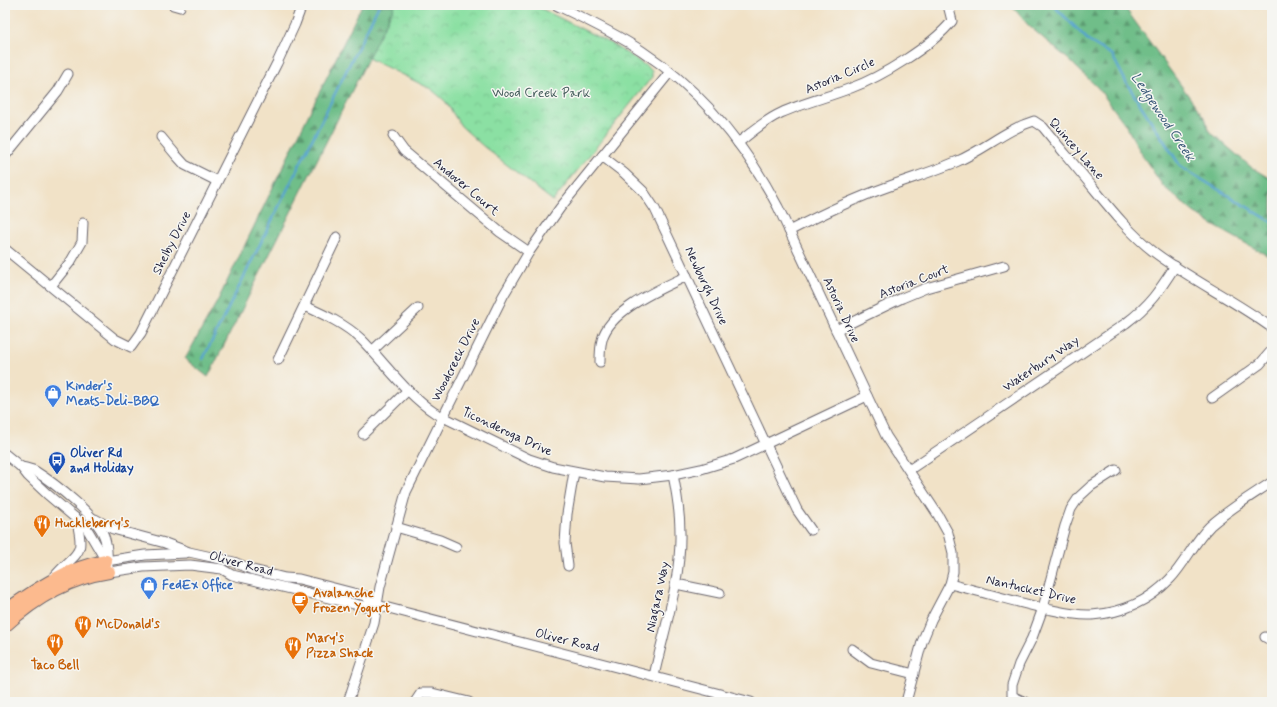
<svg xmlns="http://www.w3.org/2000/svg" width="1277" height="707" font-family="Mynerve,sans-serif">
  <defs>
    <pattern id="forest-firs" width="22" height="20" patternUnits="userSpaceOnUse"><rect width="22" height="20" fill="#70be89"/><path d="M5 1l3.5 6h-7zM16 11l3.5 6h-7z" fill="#5c9a71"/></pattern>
    <pattern id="park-crowns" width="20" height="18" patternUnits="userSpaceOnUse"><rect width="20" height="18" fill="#8be0a3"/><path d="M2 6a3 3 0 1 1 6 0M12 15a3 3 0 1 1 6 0" fill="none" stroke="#78c08d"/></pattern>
  </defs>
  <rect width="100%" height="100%" fill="#f6f6f2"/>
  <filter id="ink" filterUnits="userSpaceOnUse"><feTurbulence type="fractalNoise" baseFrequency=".025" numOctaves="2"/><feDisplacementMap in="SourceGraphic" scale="8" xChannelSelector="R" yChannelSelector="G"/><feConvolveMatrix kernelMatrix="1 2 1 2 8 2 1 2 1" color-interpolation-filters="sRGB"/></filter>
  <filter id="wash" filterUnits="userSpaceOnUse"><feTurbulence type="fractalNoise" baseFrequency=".012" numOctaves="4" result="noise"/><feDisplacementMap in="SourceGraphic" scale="16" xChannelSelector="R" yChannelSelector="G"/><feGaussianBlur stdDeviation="0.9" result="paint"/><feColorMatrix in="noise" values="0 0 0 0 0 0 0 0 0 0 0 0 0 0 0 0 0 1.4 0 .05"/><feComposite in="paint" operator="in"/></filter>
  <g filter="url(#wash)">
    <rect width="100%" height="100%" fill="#f1e2c7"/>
    <g fill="url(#forest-firs)" stroke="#497062">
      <path d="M362 5H395L208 377 185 359 218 300Z"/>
      <path d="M1011 5H1123L1206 120 1208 130 1251 167 1272 180V258L1211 224 1192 211 1163 186 1144 158 1125 124 1098 88 1068 59 1029 26Z"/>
    </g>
    <path fill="url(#park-crowns)" stroke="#56816f" d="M395 5H534L610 43 631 56 649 68 652 71V77L553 201 483 146 461 126 445 101 431 89 368 58Z"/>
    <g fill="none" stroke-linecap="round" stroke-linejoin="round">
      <g stroke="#55a3cf" stroke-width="2.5">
        <path d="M1053 5 1090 42 1112 55 1127 84 1181 167 1272 222"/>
        <path d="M203 359 379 5"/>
      </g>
    </g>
  </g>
  <g filter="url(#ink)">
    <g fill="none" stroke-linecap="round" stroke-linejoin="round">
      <g stroke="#6a656c" stroke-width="11">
        <g id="minor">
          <path d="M173 5 180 7"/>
          <path d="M556 5C585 19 615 33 642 51 701 90 745 144 778 207L886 436 938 515 948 533 953 553V572L950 584 931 620 922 642 906 702"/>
          <path d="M393 136 404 151 500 232 529 252"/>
          <path d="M161 137 176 155 185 165 217 181"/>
          <path d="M738 143C752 132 765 120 781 113 803 103 828 97 851 88 881 77 932 46 952 21L949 9 947 5"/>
          <path d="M5 156 58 91 68 74"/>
          <path d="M602 156 624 173 643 191 655 209 797 510 811 530"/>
          <path d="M789 231C820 215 853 199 887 187 911 178 935 171 958 161 985 149 1007 129 1034 121L1043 127C1060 148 1078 169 1095 190 1113 212 1132 235 1154 252 1191 280 1234 300 1272 328"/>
          <path d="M5 249 115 339 131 347 141 333 277 63 295 24 302 5"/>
          <path d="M51 286 71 261 82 242 83 223"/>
          <path d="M305 306C325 315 345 324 361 339 385 363 406 394 435 413L529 459 553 467 605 477 639 479 673 475 701 469 734 459 867 396"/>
          <path d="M836 330 902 298 926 288 1004 266"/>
          <path d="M372 351 418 308"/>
          <path d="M278 360 337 237"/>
          <path d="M600 362C600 355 600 347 602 340 609 310 662 288 687 276"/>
          <path d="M1212 398 1260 364 1272 350"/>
          <path d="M363 434 408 390"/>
          <path d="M5 454 21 467 28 476 47 494 86 527 106 561"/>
          <path d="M21 467C26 468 31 469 35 471 54 483 97 516 104 536 109 548 106 560 109 572L143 567 190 565 222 569 232 575 363 606 377 605 751 702"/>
          <path d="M909 470 1126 323C1149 306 1160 290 1175 266"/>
          <path d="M95 519 113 529 165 543 189 552 234 562 253 570 285 578 299 579 365 596 377 605"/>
          <path d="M396 527 440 540 456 547"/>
          <path d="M106 561 145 555 186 553"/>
          <path d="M568 566 565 543 567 514 574 472"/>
          <path d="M54 577C77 550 86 558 76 518"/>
          <path d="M676 584 720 593"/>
          <path d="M950 584C983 592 1015 602 1047 609 1061 612 1077 616 1092 615 1122 613 1149 601 1170 579 1185 563 1194 542 1210 526 1229 509 1251 496 1272 482"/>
          <path d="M1265 637 1272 641"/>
          <path d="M852 649 871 663 914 674"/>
          <path d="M654 676C664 629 681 581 680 533 680 513 677 494 673 475"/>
          <path d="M348 702 374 623 380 587 406 492 503 296 529 252 560 208 670 72"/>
          <path d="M415 702 421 693H432L469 702"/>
          <path d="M1025 702 1012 696V685L1019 664 1032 638 1043 608 1065 526 1071 509 1079 497 1091 486 1116 470"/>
        </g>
      </g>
      <g stroke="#6a656c" stroke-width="14">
        <g id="major">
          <path d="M5 611C36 589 68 567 106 561"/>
          <path d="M5 626C34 599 70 578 109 572"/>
        </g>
      </g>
      <use href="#minor" stroke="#fff" stroke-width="9"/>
      <use href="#major" stroke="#fcba8e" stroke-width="12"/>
    </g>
  </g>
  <defs>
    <g id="shop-pin" transform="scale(0.9)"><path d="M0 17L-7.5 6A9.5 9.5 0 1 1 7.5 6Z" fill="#3f7fe0" stroke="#f6f6f2"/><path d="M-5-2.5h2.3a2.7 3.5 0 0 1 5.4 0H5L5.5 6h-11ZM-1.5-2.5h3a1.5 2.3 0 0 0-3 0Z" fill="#fff"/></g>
    <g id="bus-pin" transform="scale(0.9)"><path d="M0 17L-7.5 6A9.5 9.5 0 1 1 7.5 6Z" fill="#1a4fb4" stroke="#f6f6f2"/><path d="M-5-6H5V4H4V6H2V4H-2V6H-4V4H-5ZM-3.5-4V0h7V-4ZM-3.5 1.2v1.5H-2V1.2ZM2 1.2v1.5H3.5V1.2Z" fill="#fff"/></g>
    <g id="restaurant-pin" transform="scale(0.9)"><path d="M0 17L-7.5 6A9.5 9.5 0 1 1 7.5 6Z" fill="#e8710a" stroke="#f6f6f2"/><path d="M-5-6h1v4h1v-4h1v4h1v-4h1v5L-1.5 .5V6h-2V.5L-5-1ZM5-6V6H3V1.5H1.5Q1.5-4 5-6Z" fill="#fff"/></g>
    <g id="cafe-pin" transform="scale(0.9)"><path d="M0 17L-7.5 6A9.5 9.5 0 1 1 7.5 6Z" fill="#e8710a" stroke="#f6f6f2"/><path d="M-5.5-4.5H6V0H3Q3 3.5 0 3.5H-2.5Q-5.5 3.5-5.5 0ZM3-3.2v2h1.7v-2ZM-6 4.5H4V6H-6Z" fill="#fff"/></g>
  </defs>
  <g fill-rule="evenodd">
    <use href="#shop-pin" x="53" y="393"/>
    <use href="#bus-pin" x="57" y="460"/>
    <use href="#restaurant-pin" x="42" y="523"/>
    <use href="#shop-pin" x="149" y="585"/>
    <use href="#cafe-pin" x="300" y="600"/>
    <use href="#restaurant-pin" x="83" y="624"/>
    <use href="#restaurant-pin" x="55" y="642"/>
    <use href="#restaurant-pin" x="293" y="645"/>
  </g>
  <g text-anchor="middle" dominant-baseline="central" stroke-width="3" stroke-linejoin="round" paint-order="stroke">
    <g font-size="13" fill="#22223b" stroke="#f6f6f2">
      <text transform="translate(840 76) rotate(-23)">Astoria Circle</text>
      <text transform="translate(1076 149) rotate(49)">Quincey Lane</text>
      <text transform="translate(466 187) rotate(40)">Andover Court</text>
      <text transform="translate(172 243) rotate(-63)">Shelby Drive</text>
      <text transform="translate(914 282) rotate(-21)">Astoria Court</text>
      <text transform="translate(706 286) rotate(65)">Newburgh Drive</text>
      <text transform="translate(841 310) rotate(65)">Astoria Drive</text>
      <text transform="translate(456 360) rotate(-63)">Woodcreek Drive</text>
      <text transform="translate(1041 364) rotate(-34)">Waterbury Way</text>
      <text transform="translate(507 432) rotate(25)">Ticonderoga Drive</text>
      <text transform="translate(241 564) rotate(15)">Oliver Road</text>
      <text transform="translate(1031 590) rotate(13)">Nantucket Drive</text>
      <text transform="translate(658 597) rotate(-78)">Niagara Way</text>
      <text transform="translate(567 641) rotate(14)">Oliver Road</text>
    </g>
    <g font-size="13" fill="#425b5a" stroke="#f6f6f2">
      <text x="541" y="93">Wood Creek Park</text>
    </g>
    <g font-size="13" font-weight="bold" fill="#366cbe" stroke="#f6f6f2" text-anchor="start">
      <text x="66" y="386">Kinder's<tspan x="66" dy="15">Meats-Deli-BBQ</tspan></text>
      <text x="162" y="585">FedEx Office</text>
    </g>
    <g font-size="13" font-weight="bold" fill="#164399" stroke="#f6f6f2" text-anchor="start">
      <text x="70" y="453">Oliver Rd<tspan x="70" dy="15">and Holiday</tspan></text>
    </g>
    <g font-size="13" font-weight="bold" fill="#c56008" stroke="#f6f6f2" text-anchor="start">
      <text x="55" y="523">Huckleberry's</text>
      <text x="313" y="593">Avalanche<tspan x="313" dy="15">Frozen Yogurt</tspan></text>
      <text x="96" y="624">McDonald's</text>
      <text x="306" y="638">Mary's<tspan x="306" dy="15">Pizza Shack</tspan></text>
      <text x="55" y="665" text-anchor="middle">Taco Bell</text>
    </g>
    <g font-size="14" font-style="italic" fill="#365676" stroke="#f6f6f2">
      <text transform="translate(1163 117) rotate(56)">Ledgewood Creek</text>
    </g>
  </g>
  <rect width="1277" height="707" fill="none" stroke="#f6f6f2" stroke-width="20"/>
</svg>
